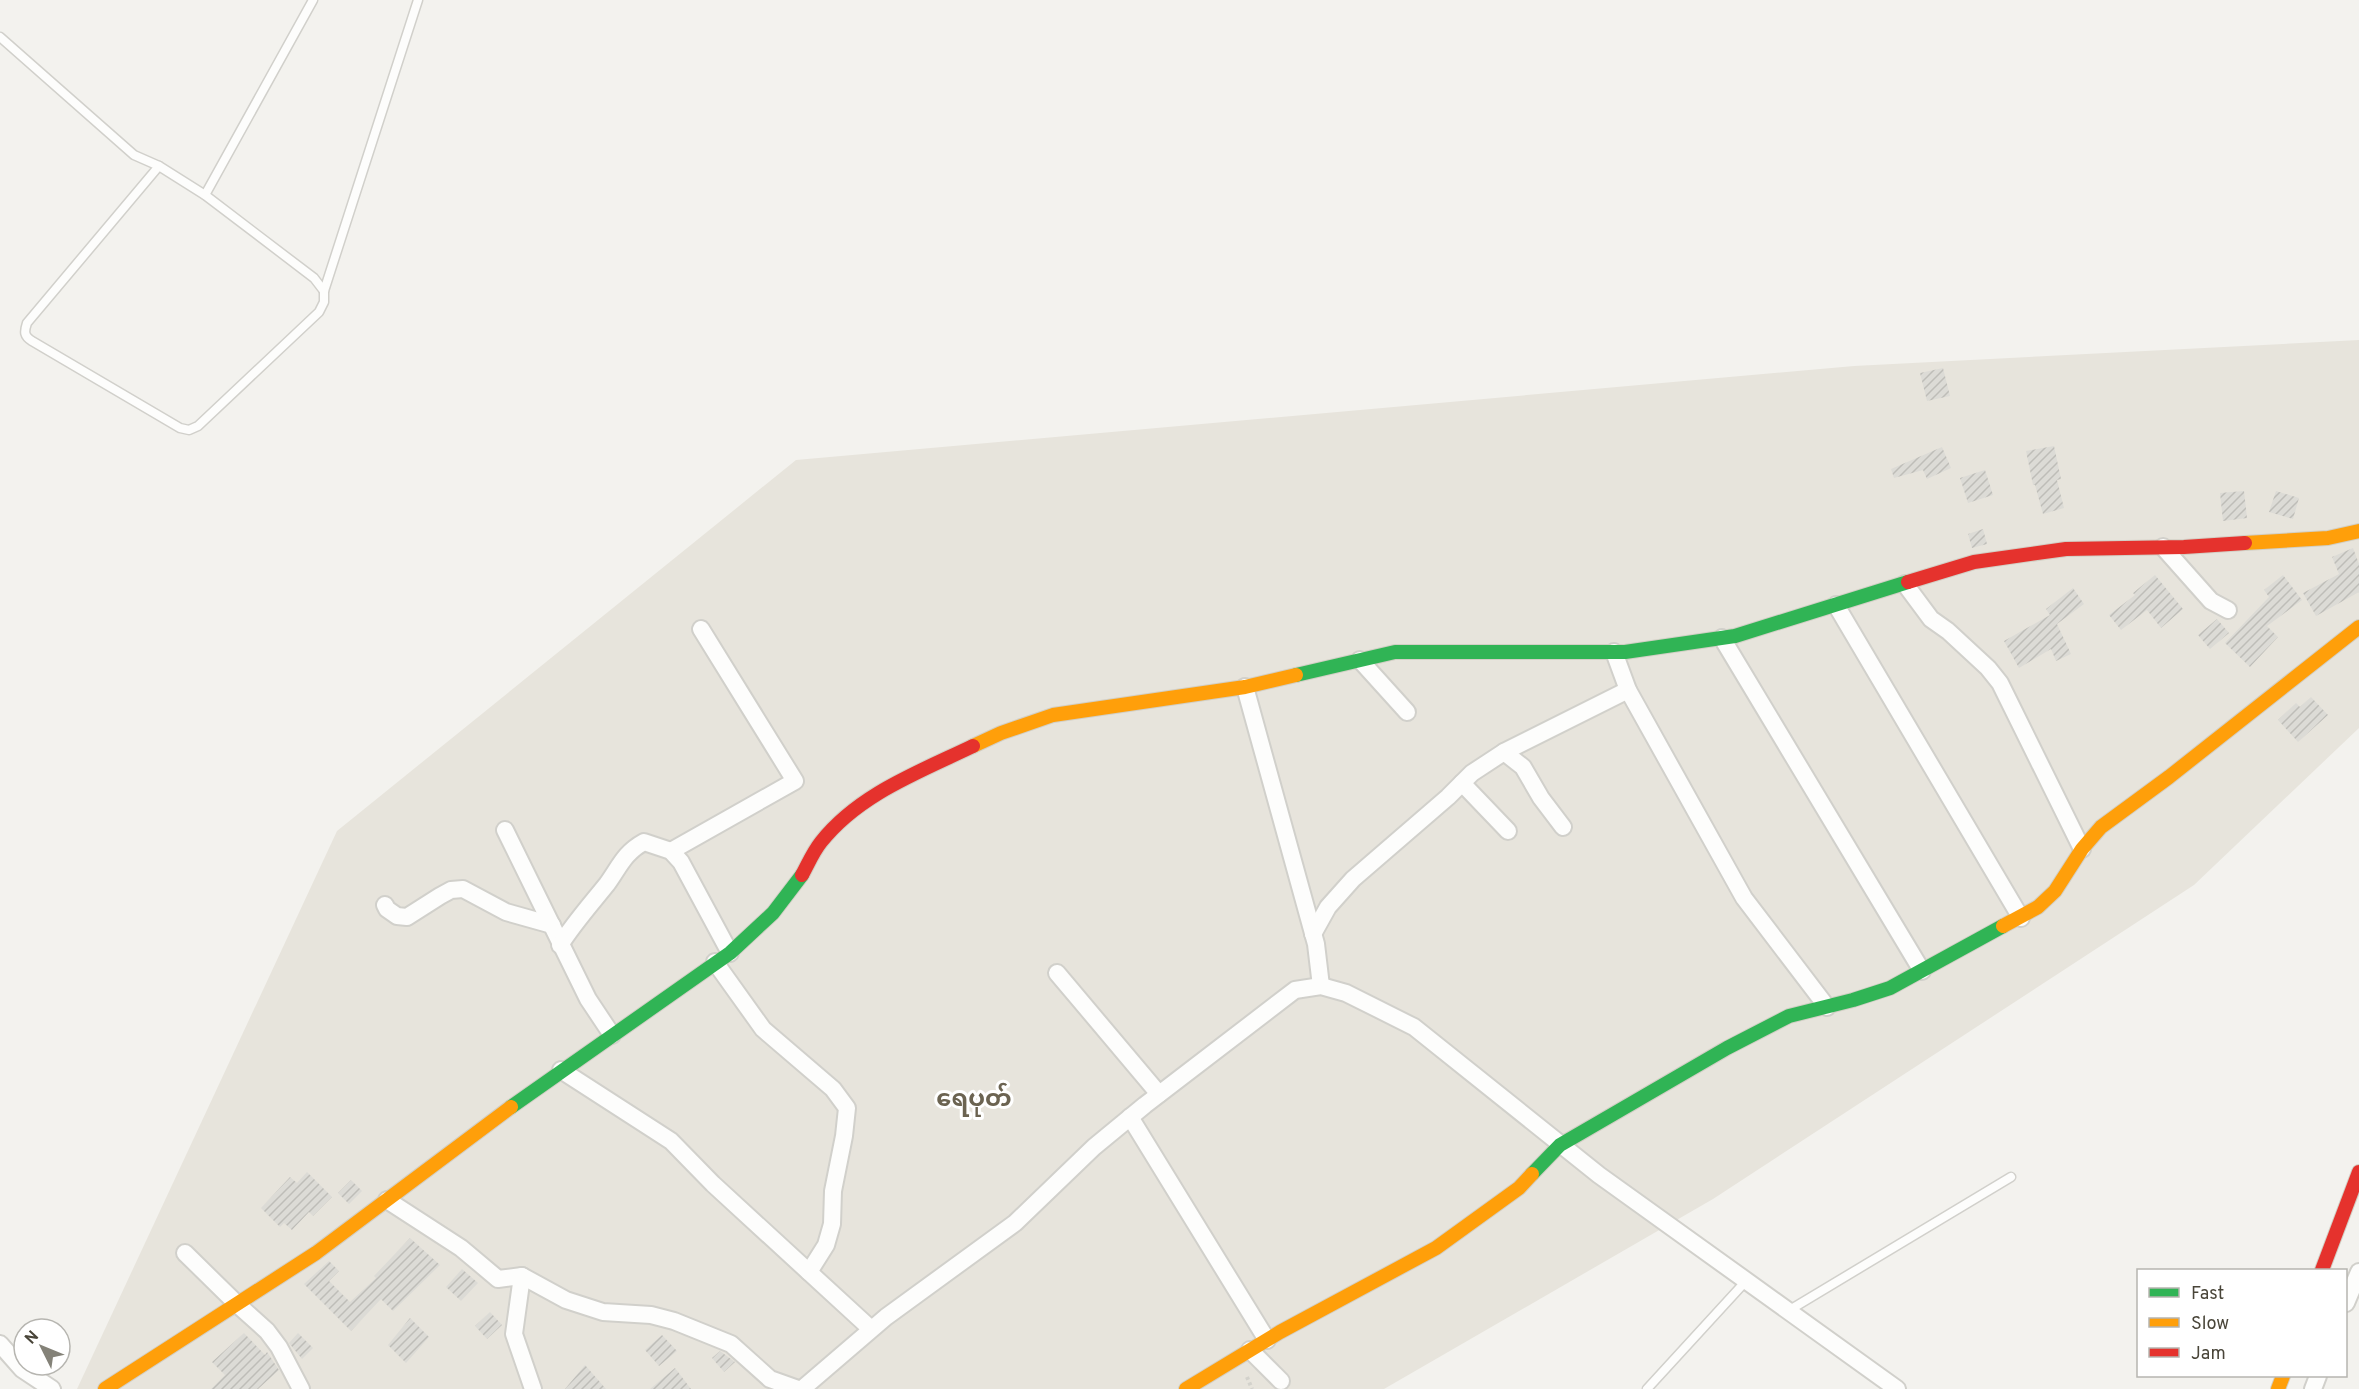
<svg xmlns="http://www.w3.org/2000/svg" width="2359" height="1389" font-family="Overpass,'Noto Sans Myanmar',sans-serif">
  <defs>
    <pattern id="building-hatch" width="6" height="6" patternUnits="userSpaceOnUse" patternTransform="scale(1.5)"><rect width="6" height="6" fill="#dcdbd6"/><path d="M-1 1l2-2M0 6l6-6M5 7l2-2" fill="none" stroke="#bebdb8"/></pattern>
  </defs>
  <rect width="100%" height="100%" fill="#f3f2ee"/>
  <path fill="#e7e4dc" d="M2359 340V728L2194 885 1713 1199 1384 1389H77L337 831 796 460 1854 366Z"/>
  <g fill="url(#building-hatch)">
    <path d="M1943 368 1950 396 1927 401 1920 373Z"/>
    <path d="M2054 446 2061 479 2057 480 2064 508 2043 514 2035 485H2033L2026 451Z"/>
    <path d="M1942 447 1951 468 1927 479 1923 470 1894 478 1891 469Z"/>
    <path d="M1985 470 1993 495 1968 503 1960 478Z"/>
    <path d="M2244 491 2247 518 2223 521 2220 493Z"/>
    <path d="M2276 491 2299 498 2293 519 2269 512Z"/>
    <path d="M1983 529 1987 544 1972 548 1968 534Z"/>
    <path d="M2353 548 2359 564V592L2316 616 2303 593 2339 574 2332 557Z"/>
    <path d="M2155 575 2183 609 2161 628 2147 610 2121 630 2109 615 2135 595 2133 593Z"/>
    <path d="M2283 575 2302 600 2267 626 2278 637 2250 667 2225 643 2269 597 2264 590Z"/>
    <path d="M2073 588 2084 604 2057 624 2071 654 2056 661 2051 649 2019 668 2004 641 2050 615 2046 609Z"/>
    <path d="M2217 619 2229 633 2210 649 2198 635Z"/>
    <path d="M2311 697 2328 715 2298 742 2278 720 2296 703 2300 707Z"/>
    <path d="M307 1172 332 1197 313 1216 309 1212 292 1230 284 1223 280 1227 261 1208 290 1177 297 1183Z"/>
    <path d="M351 1180 362 1191 349 1204 338 1193Z"/>
    <path d="M410 1238 440 1265 393 1311 381 1299 351 1331 304 1284 329 1261 339 1271 329 1281 350 1302 376 1278 374 1276Z"/>
    <path d="M462 1269 478 1283 461 1301 446 1287Z"/>
    <path d="M490 1312 502 1325 487 1339 475 1326Z"/>
    <path d="M410 1318 429 1337 406 1363 388 1345Z"/>
    <path d="M244 1333 265 1355 267 1352 279 1370 258 1389H211L225 1375 212 1362Z"/>
    <path d="M298 1333 313 1348 302 1359 289 1343Z"/>
    <path d="M662 1335 677 1351 659 1366 645 1350Z"/>
    <path d="M720 1351 735 1362 724 1372 712 1358Z"/>
    <path d="M585 1365 606 1389H565Z"/>
    <path d="M675 1368 691 1389H650Z"/>
  </g>
  <g fill="none" stroke-linecap="round" stroke-linejoin="round">
    <g stroke="#d1d0cb" stroke-width="11">
      <g id="lane">
        <path d="M0 37 134 155 159 166 205 195 314 278 324 291"/>
        <path d="M159 166 27 323C24 332 24 336 32 341L180 428 189 430 198 426 319 312 324 302V291L418 0"/>
        <path d="M205 195 313 0"/>
        <path d="M1788 1311 2011 1177"/>
        <path d="M1647 1389 1746 1281"/>
      </g>
    </g>
    <g stroke="#d1d0cb" stroke-width="20">
      <g id="street">
        <path d="M2163 547 2211 601 2228 610"/>
        <path d="M1905 584 1931 619 1948 631 1988 668 2000 683 2082 849"/>
        <path d="M1836 605 2021 918"/>
        <path d="M1722 638 1922 971"/>
        <path d="M1614 652 1628 690 1744 898 1827 1007"/>
        <path d="M1360 660 1407 712"/>
        <path d="M1245 687 1316 944 1321 986"/>
        <path d="M1504 752 1523 767 1541 798 1563 827"/>
        <path d="M1462 783 1508 831"/>
        <path d="M505 830 588 999 612 1035"/>
        <path d="M671 851 795 781 701 629"/>
        <path d="M385 905 387 909 397 916 407 917 440 896 451 890 463 889 506 912 552 925"/>
        <path d="M1313 934 1328 907 1353 879 1448 797 1472 773 1504 752 1628 690"/>
        <path d="M560 945C574 923 591 904 607 884 620 866 624 853 644 842L671 851 681 862 730 953"/>
        <path d="M715 962 763 1029 833 1089 847 1108 844 1136 833 1191 832 1224 826 1245 809 1272"/>
        <path d="M1057 973 1159 1094"/>
        <path d="M561 1070 671 1141 713 1184 871 1329"/>
        <path d="M1130 1117 1267 1340"/>
        <path d="M387 1200 461 1248 498 1279 522 1276 514 1334 533 1389"/>
        <path d="M185 1253 237 1304 267 1331 279 1347 301 1389"/>
        <path d="M522 1276 566 1300 603 1312 651 1315 674 1321 731 1344 770 1379 798 1389"/>
        <path d="M2346 1303 2359 1272"/>
        <path d="M0 1344 22 1369 52 1389"/>
        <path d="M1250 1350 1281 1381"/>
        <path d="M802 1389 886 1317 1015 1223 1094 1147 1145 1105 1295 990 1321 986 1346 993 1414 1027 1599 1175 1897 1389"/>
        <path d="M2313 1389 2318 1376"/>
      </g>
    </g>
    <g stroke="#d2cfc5" stroke-width="16">
      <g id="fast">
        <path d="M1296 675 1395 652H1625L1735 636 1908 582"/>
        <path d="M511 1107 730 953 773 913 802 875"/>
        <path d="M1532 1174 1560 1145 1727 1048 1789 1016 1853 1000 1890 988 2003 926"/>
      </g>
    </g>
    <g stroke="#d2cfc5" stroke-width="16">
      <g id="slow">
        <path d="M2245 543 2328 538 2359 531"/>
        <path d="M973 746 1001 733 1053 715 1245 687 1296 675"/>
        <path d="M2003 926 2038 907 2055 891 2082 849 2101 827 2169 777 2359 627"/>
        <path d="M105 1389 316 1253 511 1107"/>
        <path d="M1186 1389 1280 1332 1436 1248 1519 1188 1532 1174"/>
        <path d="M2278 1389 2283 1376"/>
      </g>
    </g>
    <g stroke="#d2cfc5" stroke-width="16">
      <g id="jam">
        <path d="M1908 582 1974 562 2066 549 2184 547 2245 543"/>
        <path d="M802 875C808 864 813 852 821 842 859 794 919 772 973 746"/>
        <path d="M2322 1270 2359 1172"/>
      </g>
    </g>
    <path stroke="#d3d2cc" stroke-width="4" stroke-dasharray="3 3" stroke-linecap="butt" d="M1247 1377 1252 1389"/>
    <use href="#lane" stroke="#fdfdfc" stroke-width="8"/>
    <use href="#street" stroke="#fdfdfc" stroke-width="16"/>
    <use href="#fast" stroke="#30b455" stroke-width="14"/>
    <use href="#slow" stroke="#ff9f0a" stroke-width="14"/>
    <use href="#jam" stroke="#e5322d" stroke-width="14"/>
  </g>
  <g text-anchor="middle" dominant-baseline="central" stroke-width="6" stroke-linejoin="round" paint-order="stroke">
    <g font-size="24" font-weight="bold" fill="#6b6351" stroke="#fff">
      <text x="974" y="1100">ရေပုတ်</text>
    </g>
  </g>
  <rect x="2137" y="1269" width="210" height="108" fill="#ffffff" stroke="#b6b5b0" stroke-width="1.5"/>
  <rect x="2149" y="1288" width="30" height="9" fill="#30b455" stroke="#b6b5b0" stroke-width="1.5"/>
  <text x="2191" y="1299" font-size="18" fill="#494539">Fast</text>
  <rect x="2149" y="1318" width="30" height="9" fill="#ff9f0a" stroke="#b6b5b0" stroke-width="1.5"/>
  <text x="2191" y="1329" font-size="18" fill="#494539">Slow</text>
  <rect x="2149" y="1348" width="30" height="9" fill="#e5322d" stroke="#b6b5b0" stroke-width="1.5"/>
  <text x="2191" y="1359" font-size="18" fill="#494539">Jam</text>
  <g transform="translate(42 1347) rotate(313)"><circle r="28" fill="#ffffff" stroke="#b6b5b0" stroke-width="1.5"/>
  <path d="M0-4.5L10 22L0 15L-10 22Z" fill="#848278"/>
  <text y="-9" font-size="16" font-weight="bold" text-anchor="middle" fill="#494539">N</text>
  </g>
</svg>
